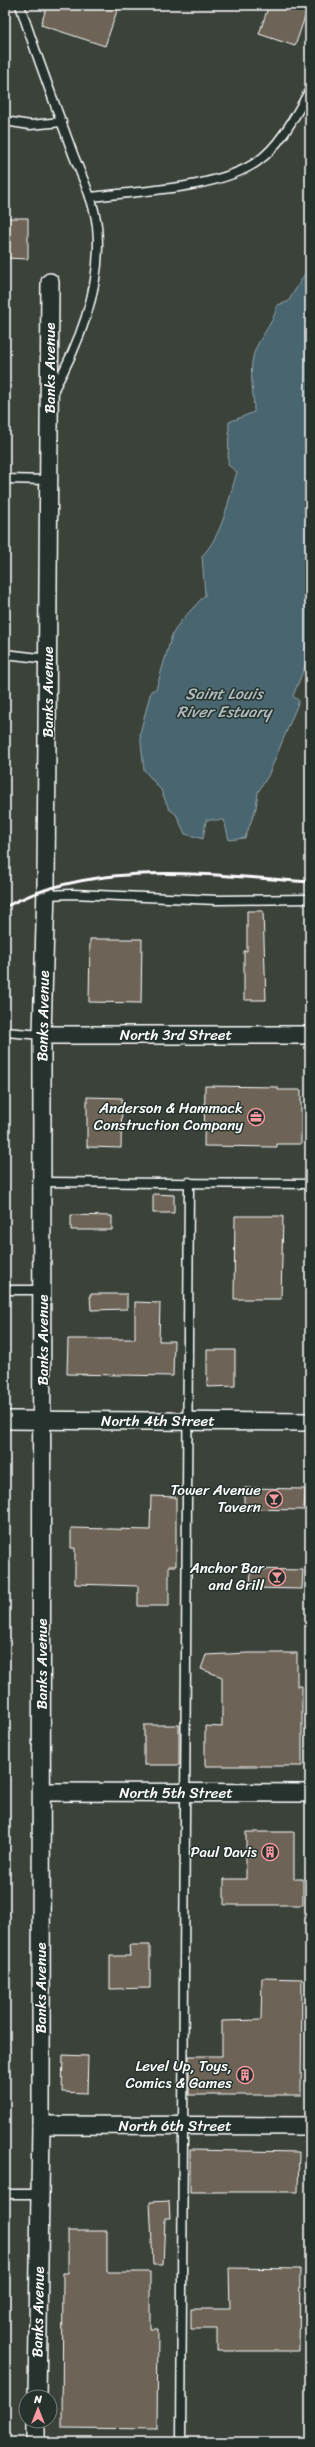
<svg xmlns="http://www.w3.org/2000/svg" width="315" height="2447" font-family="Sriracha,sans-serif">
  <rect width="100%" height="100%" fill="#3b423a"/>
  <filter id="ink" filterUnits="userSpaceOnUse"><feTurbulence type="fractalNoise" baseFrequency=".025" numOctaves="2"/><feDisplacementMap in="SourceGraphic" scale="8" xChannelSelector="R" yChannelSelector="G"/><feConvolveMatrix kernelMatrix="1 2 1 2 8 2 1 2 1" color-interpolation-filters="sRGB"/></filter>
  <g filter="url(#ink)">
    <path fill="#4a656f" stroke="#92a3a9" d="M310 265V654L293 696 299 701 268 776 258 792 256 808 245 838 229 840 224 820H206L203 839 185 834 176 814 169 809 161 790 144 770 140 733 151 691 156 689 172 635 180 622 205 595 202 556C223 534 228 501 237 472L228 465 229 422 254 412C254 396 250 378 252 362 254 341 274 326 277 305L288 302Z"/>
    <g fill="#6d6457" stroke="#fff">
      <path d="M47 5H119L105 46 41 25Z"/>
      <path d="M269 5H309L295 46 259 34Z"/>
      <path d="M5 218H28V259L5 258Z"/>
      <path d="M247 911H263L266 1000H244V951H247Z"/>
      <path d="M90 939H142L141 1003 89 1002Z"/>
      <path d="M205 1086 278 1087V1090H301V1144H277V1147L204 1146Z"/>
      <path d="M87 1097 122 1098 121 1148 87 1147Z"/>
      <path d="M153 1194 174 1195V1213H153Z"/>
      <path d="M71 1215 112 1216V1230H71Z"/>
      <path d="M235 1216H283L281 1299H234Z"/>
      <path d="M90 1294H127V1309L91 1310Z"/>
      <path d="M135 1302 160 1303 159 1341H174L173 1376 67 1374 68 1339H135Z"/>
      <path d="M207 1350H235V1386L207 1387Z"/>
      <path d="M244 1488 305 1489 304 1510 244 1509Z"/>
      <path d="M151 1496 176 1497V1566H169V1606H138V1586L75 1584V1548H71V1528L150 1530Z"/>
      <path d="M251 1569 303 1570 302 1589 250 1588Z"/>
      <path d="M248 1653H297V1686H302V1766H205V1726L222 1727V1677L201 1669 206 1655Z"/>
      <rect x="144" y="1725" width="35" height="40"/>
      <path d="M246 1832H294V1879H303V1905H224V1879H246Z"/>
      <path d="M129 1945H150V1988L110 1989V1956H130Z"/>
      <path d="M262 1978 302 1979 301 2095H189V2056H222V2021L261 2020Z"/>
      <path d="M63 2055 88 2056 87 2093 62 2092Z"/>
      <path d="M190 2150 299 2152 298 2192H190Z"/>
      <path d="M169 2201 170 2218H165L163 2265H153L150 2202Z"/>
      <path d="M68 2231H107V2272H150V2329H158L157 2429 62 2428 63 2273H68Z"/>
      <path d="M229 2268 300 2269 299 2351H217V2329H191V2309H230Z"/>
    </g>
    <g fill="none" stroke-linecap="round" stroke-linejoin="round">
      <g stroke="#fff" stroke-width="11">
        <g id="lane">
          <path d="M20 5C36 55 55 104 73 154 82 177 94 201 97 226 103 284 81 341 53 391"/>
          <path d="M5 121 30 125 62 122"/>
          <path d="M90 197C137 191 220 189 258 161 281 145 296 114 310 90"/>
          <path d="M5 479 49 480"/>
          <path d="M5 654 48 659"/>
          <path d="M46 895 72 894 217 900 310 899"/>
          <path d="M5 1032 42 1035"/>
          <path d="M42 1182 310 1184"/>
          <path d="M5 1290H43"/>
          <path d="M5 2194H40"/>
          <path d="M181 2442 189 1182"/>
        </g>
      </g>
      <g stroke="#fff" stroke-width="20">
        <g id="street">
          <path d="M42 1035H310"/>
          <path d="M5 1420 310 1422"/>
          <path d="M42 1792 310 1793"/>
          <path d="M41 2125 310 2126"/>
          <path d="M37 2397 41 2125 42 1035 46 888 50 282"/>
          <path d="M36 2442V2421"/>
        </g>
      </g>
      <use href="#lane" stroke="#26332d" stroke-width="8"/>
      <use href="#street" stroke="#26332d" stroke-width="17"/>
      <path stroke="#fff" stroke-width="3" d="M5 907C94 858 212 875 310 882"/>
    </g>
  </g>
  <defs>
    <g id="office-ring" transform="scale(0.9)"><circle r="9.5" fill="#26332d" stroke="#ff9aa2" stroke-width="1.5"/><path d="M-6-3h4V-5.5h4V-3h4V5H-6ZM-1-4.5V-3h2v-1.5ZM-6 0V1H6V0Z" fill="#ff9aa2"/></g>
    <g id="bar-ring" transform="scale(0.9)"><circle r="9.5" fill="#26332d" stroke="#ff9aa2" stroke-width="1.5"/><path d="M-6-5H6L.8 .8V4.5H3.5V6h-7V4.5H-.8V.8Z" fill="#ff9aa2"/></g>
    <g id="building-ring" transform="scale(0.9)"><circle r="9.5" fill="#26332d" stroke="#ff9aa2" stroke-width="1.5"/><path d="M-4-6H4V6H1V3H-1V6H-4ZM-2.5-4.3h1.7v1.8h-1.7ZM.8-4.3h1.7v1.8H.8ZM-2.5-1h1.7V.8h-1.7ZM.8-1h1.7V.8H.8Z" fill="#ff9aa2"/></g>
  </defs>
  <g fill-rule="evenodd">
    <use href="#office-ring" x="256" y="1117"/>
    <use href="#bar-ring" x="274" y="1499"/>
    <use href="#bar-ring" x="277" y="1577"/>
    <use href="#building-ring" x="270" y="1852"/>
    <use href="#building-ring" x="245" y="2075"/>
  </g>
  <g text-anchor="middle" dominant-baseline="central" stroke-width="3" stroke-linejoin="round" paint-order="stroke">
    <g font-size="15" fill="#fff" stroke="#26332d">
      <text transform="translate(50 368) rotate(-90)">Banks Avenue</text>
      <text transform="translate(48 692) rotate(-90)">Banks Avenue</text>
      <text transform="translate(43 1016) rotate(-89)">Banks Avenue</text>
      <text x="176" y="1035">North 3rd Street</text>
      <text transform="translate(43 1340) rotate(-90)">Banks Avenue</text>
      <text x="158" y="1421">North 4th Street</text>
      <text transform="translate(42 1664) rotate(-90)">Banks Avenue</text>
      <text x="176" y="1793">North 5th Street</text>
      <text transform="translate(41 1988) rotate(-90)">Banks Avenue</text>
      <text x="175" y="2126">North 6th Street</text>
      <text transform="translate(38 2312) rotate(-89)">Banks Avenue</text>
    </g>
    <g font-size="15" fill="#fff" stroke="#26332d" text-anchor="end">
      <text x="243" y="1108">Anderson &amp; Hammack<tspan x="243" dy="17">Construction Company</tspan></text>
      <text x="261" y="1490">Tower Avenue<tspan x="261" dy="17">Tavern</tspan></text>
      <text x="264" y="1568">Anchor Bar<tspan x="264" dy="17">and Grill</tspan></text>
      <text x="257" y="1852">Paul Davis</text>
      <text x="232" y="2066">Level Up, Toys,<tspan x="232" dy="17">Comics &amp; Games</tspan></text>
    </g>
    <g font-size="16" font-style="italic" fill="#aebabe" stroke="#26332d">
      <text x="224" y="693">Saint Louis<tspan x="224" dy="18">River Estuary</tspan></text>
    </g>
  </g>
  <rect width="315" height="2447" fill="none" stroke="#26332d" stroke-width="20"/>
  <rect x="10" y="10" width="295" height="2427" fill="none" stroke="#fff" stroke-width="1.5" filter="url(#ink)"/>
  <g transform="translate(38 2409)"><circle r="19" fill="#26332d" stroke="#7d8581"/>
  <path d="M0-3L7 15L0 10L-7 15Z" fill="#ff9aa2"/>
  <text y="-6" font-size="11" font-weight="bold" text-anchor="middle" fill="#ffffff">N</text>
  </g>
</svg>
